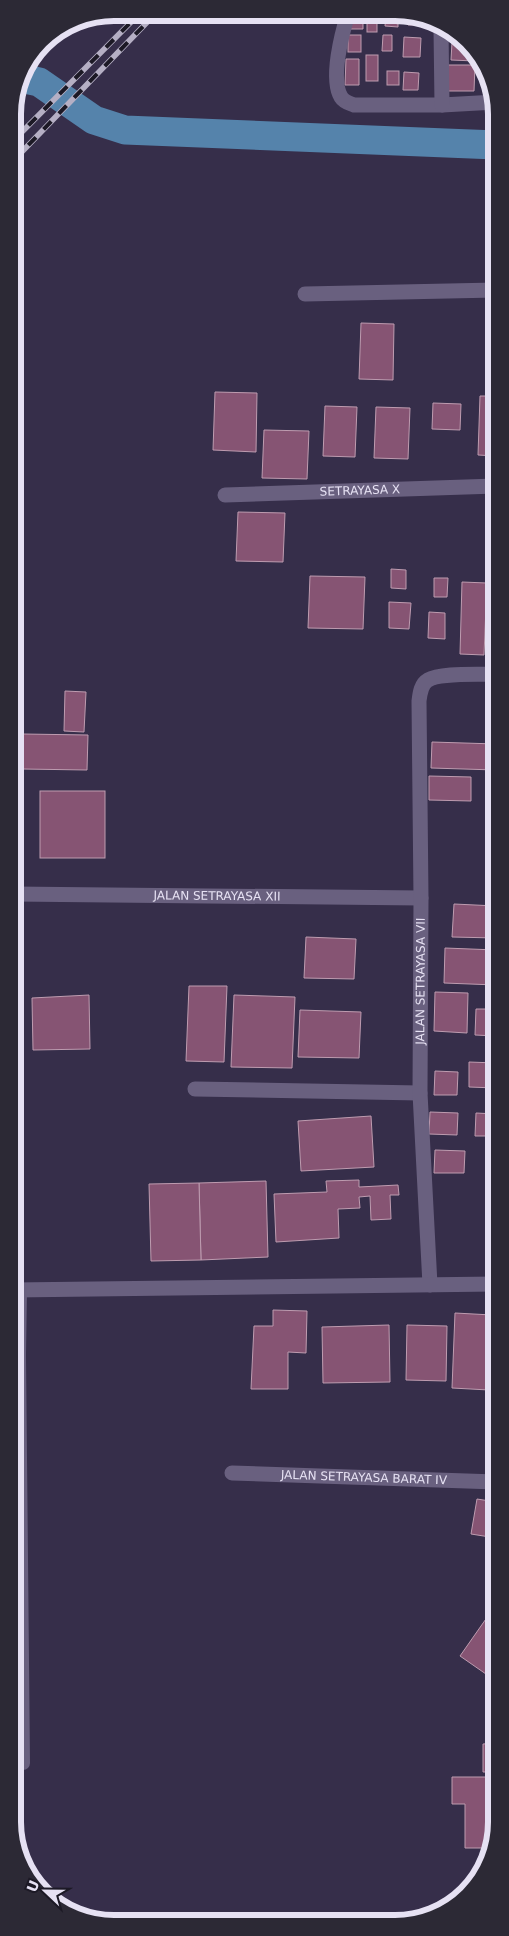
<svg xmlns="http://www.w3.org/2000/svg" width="509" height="1936" font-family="'DejaVu Sans',sans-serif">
  <rect width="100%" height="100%" fill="#362e4a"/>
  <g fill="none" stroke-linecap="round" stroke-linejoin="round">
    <path stroke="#5583ab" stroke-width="29" d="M20 78 39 82 94 120 125 130 496 145"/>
  </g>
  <g fill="#865473" stroke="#be9cb0">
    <rect x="367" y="14" width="10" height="18"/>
    <path d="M386 14H398V27L385 26Z"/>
    <path d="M408 14 415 15 421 18V25H408Z"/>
    <path d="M351 15H363V29H350Z"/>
    <rect x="348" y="35" width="13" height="17"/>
    <path d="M383 35H392V51H382Z"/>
    <path d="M404 37 421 38 420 57H403Z"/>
    <path d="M452 42 467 43 475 61 451 60Z"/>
    <rect x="366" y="55" width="12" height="26"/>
    <path d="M346 59H359V85H345Z"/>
    <path d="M448 65H475L474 91H447Z"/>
    <rect x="387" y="71" width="12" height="14"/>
    <path d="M404 72 419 73 418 90H403Z"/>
    <path d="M361 323 394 324 393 380 359 379Z"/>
    <path d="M215 392 257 393 256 452 213 450Z"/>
    <path d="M480 396H496V456L478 455Z"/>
    <path d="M433 403 461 404 460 430 432 429Z"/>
    <path d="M325 406 357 407 355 457 323 456Z"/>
    <path d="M376 407 410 408 408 459 374 458Z"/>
    <path d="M264 430 309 431 307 479 262 478Z"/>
    <path d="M238 512 285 513 283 562 236 561Z"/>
    <path d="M391 569 406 570V589L391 588Z"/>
    <path d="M310 576 365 577 363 629 308 628Z"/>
    <path d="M434 578H448L447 597H434Z"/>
    <path d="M462 582 487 583 484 655 460 654Z"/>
    <path d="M389 602 411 603 409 629 389 628Z"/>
    <path d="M429 612 445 613V639L428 638Z"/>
    <path d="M65 691 86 692 84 732 64 731Z"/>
    <path d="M23 734 88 735 87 770 22 769Z"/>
    <path d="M432 742 496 744V770L431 768Z"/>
    <path d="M429 776 471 777V801L429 800Z"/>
    <rect x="40" y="791" width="65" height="67"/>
    <path d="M454 904 496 906V938L452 937Z"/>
    <path d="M306 937 356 939 354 979 304 978Z"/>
    <path d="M445 948 496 950V985L444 983Z"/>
    <path d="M189 986H227L224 1062 186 1061Z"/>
    <path d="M435 992 468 993 467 1033 434 1031Z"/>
    <path d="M89 995 90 1049 33 1050 32 998Z"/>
    <path d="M234 995 295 997 292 1068 231 1067Z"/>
    <path d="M476 1009H496V1036L475 1035Z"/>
    <path d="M300 1010 361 1012 359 1058 298 1057Z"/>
    <path d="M469 1062 496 1063V1088L469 1087Z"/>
    <path d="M435 1071 458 1072 457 1095H434Z"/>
    <path d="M430 1112 458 1113 457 1135 429 1134Z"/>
    <path d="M476 1113 496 1114 495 1136H475Z"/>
    <path d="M371 1116 374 1167 301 1171 298 1121Z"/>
    <path d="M435 1150 465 1151 464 1173H434Z"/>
    <path d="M359 1180V1187L398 1185 399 1195H390L391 1219 371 1220 370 1196 359 1197 360 1208 338 1209 339 1238 276 1242 274 1194 327 1192 326 1181Z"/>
    <path d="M266 1181 268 1257 201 1260 199 1183Z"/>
    <path d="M199 1183 201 1260 151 1261 149 1184Z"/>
    <path d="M273 1310 307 1311 306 1353 288 1352V1389H251L254 1326H273Z"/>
    <path d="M455 1313 492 1315 489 1390 452 1388Z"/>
    <path d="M389 1325 390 1382 323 1383 322 1327Z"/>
    <path d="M407 1325 447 1326 446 1381 406 1380Z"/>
    <path d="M492 1416H496V1479H493Z"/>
    <path d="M477 1499 496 1502V1538L471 1534Z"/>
    <path d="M495 1606 496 1607V1681L460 1656Z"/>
    <path d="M496 1743V1772H483V1744Z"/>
    <path d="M452 1777H496V1828L484 1858V1848H465V1804H452Z"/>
  </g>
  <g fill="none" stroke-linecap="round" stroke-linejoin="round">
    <path stroke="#69607f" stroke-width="14" d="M20 1289 19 1355 23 1763"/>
    <g stroke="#69607f" stroke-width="15">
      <path d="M348 14C342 33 330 79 341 97 344 102 349 103 354 105H442L496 102"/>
      <path d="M441 29 442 105"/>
      <path d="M305 294 496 290"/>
      <path id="s1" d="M225 495 496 486"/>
      <path id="s2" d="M13 894 421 898"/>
      <path d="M195 1089 420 1093"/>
      <path id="s3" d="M430 1285 420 1093 421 898 419 701C420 693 421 684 428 680 441 672 480 675 496 674"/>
      <path d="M13 1290 496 1284"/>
      <path id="s4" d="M232 1473 496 1482"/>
    </g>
    <g stroke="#b5afc4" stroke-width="5.5">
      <g id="rail">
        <path d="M13 141 140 13"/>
        <path d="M13 161 156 13"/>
      </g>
    </g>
    <use href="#rail" stroke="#1c1925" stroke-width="4" stroke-dasharray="11" stroke-linecap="butt"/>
  </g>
  <g text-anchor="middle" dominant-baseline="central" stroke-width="4.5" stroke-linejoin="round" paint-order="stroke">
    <g font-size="12" fill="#e6e1f3" stroke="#1c1925">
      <text stroke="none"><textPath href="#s1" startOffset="135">SETRAYASA X</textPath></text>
      <text stroke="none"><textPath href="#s2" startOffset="204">JALAN SETRAYASA XII</textPath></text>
      <text stroke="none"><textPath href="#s3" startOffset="304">JALAN SETRAYASA VII</textPath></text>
      <text stroke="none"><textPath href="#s4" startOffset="132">JALAN SETRAYASA BARAT IV</textPath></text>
    </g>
  </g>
  <path d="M0 0H509V1936H0ZM114 21H395A93 93 0 0 1 488 114V1822A93 93 0 0 1 395 1915H114A93 93 0 0 1 21 1822V114A93 93 0 0 1 114 21Z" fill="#2c2935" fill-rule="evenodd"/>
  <path fill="none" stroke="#e6e1f3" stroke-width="6" d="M114 21H395A93 93 0 0 1 488 114V1822A93 93 0 0 1 395 1915H114A93 93 0 0 1 21 1822V114A93 93 0 0 1 114 21Z"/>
  <g transform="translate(45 1891) rotate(292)" stroke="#1c1925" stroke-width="4" paint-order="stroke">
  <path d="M0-4L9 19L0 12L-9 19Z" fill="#e6e1f3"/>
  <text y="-8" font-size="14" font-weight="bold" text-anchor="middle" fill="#e6e1f3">U</text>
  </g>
</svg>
